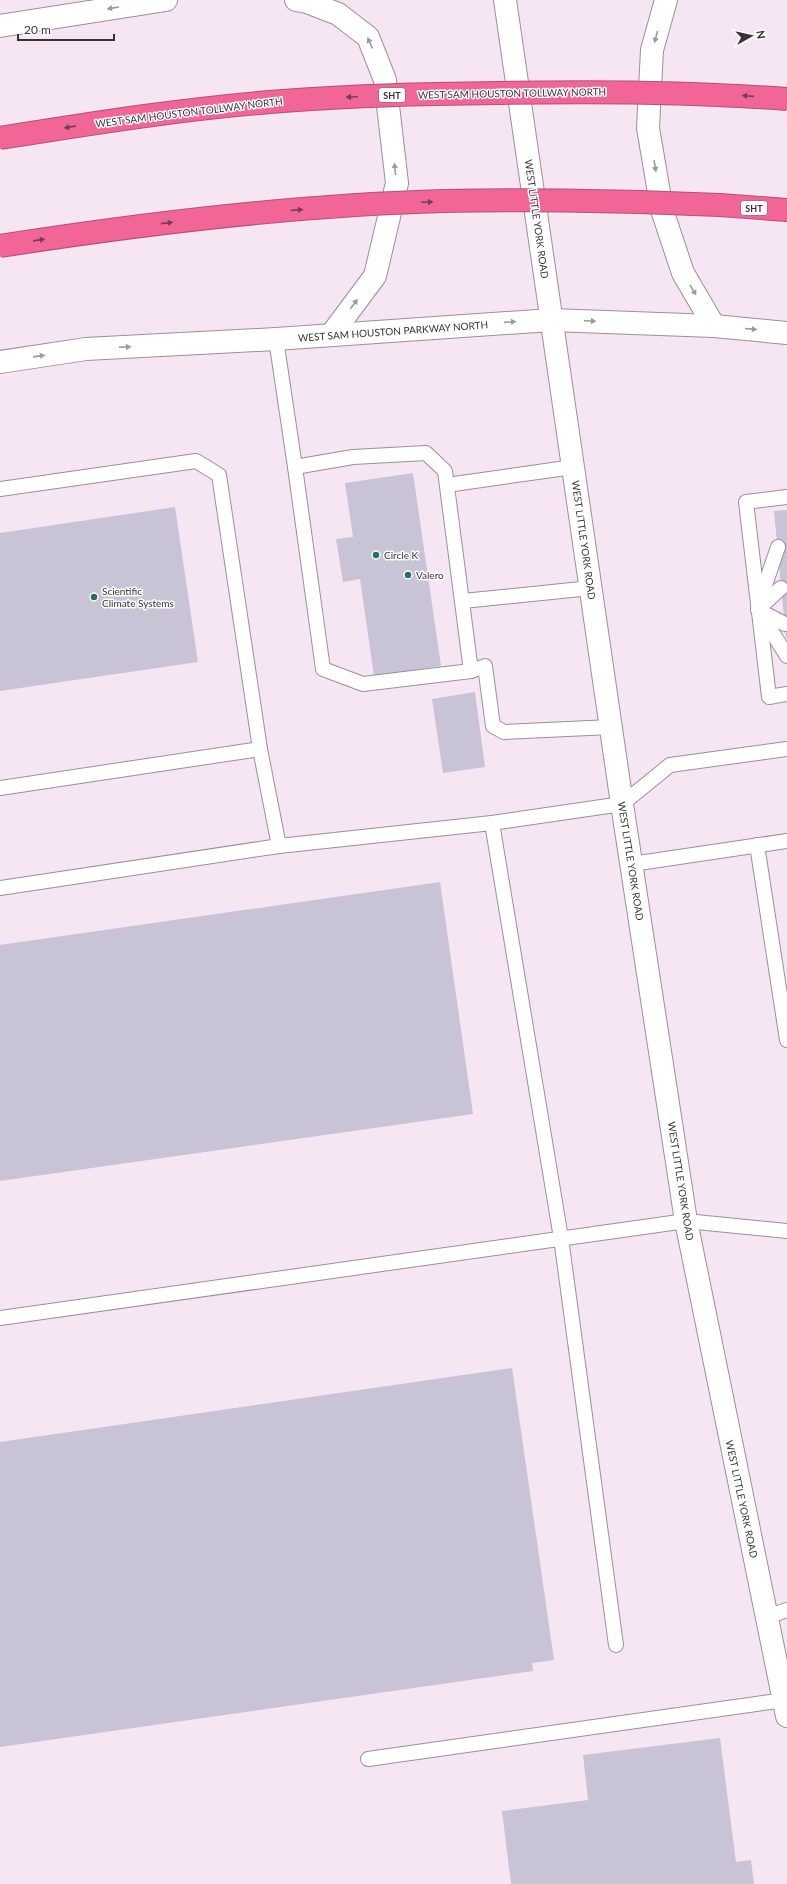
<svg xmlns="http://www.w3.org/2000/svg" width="787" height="1884" font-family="Lato,sans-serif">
  <rect width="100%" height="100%" fill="#f6e6f4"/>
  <g fill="#c8c3d5">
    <path d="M413 473 441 666 374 676 360 579 343 582 336 539 353 537 345 483Z"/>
    <path d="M175 507 198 662 0 691V533Z"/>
    <path d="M787 510V638H786L774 511Z"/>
    <path d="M475 692 485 767 443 773 432 699Z"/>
    <path d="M440 882 473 1114 0 1181V945Z"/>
    <path d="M512 1368 554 1660 532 1663 533 1671 0 1747V1442Z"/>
    <path d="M720 1738 736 1862 751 1860 754 1884H511L502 1811 588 1800 583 1755Z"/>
  </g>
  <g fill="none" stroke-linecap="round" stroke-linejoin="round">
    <g stroke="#9d8e9b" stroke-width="16">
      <g id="service">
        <path d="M276 339 295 467 323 669 363 684 471 671 485 666 493 726 504 732 611 727"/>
        <path d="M295 467 353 457 426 453 445 471 471 671"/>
        <path d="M447 485 573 467"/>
        <path d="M0 489 196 461 219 475 260 749 279 846 492 823 561 1238 616 1645"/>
        <path d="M787 497 746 502 769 697 787 694"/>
        <path d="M463 601 591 588"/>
        <path d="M759 603 778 547"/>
        <path d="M758 609 781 588"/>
        <path d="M758 610 785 624"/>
        <path d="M760 613 787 656"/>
        <path d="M0 788 260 749"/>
        <path d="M492 823 622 804 670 765 787 749"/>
        <path d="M757 845 787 1040"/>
        <path d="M632 864 787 841"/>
        <path d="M0 888 279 846"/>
        <path d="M0 1318 686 1221 787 1231"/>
        <path d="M766 1617 787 1610"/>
        <path d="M368 1759 784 1700"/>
      </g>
    </g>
    <g stroke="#9d8e9b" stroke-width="24">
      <g id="secondary">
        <path d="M296 0 307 2 338 14 368 37 385 80 397 183 375 276 331 335"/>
        <path d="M505 0 622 804 686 1221 787 1716"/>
        <path d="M666 0 652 50 648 128 662 210 683 273 714 326"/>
        <path d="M0 26 166 0"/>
        <path d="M0 362 86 349 276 339 551 320 714 326 787 333"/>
      </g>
    </g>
    <g stroke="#b15375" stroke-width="24">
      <path id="motorway" d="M720 205 787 210"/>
    </g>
    <use href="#service" stroke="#fff" stroke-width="14"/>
    <use href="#secondary" stroke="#fff" stroke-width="22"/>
    <use href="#motorway" stroke="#f26597" stroke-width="22"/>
    <g stroke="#b15375" stroke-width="24" stroke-linecap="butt">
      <g id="motorway-bridge">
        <path d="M0 138C94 123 188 108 283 101 356 95 429 94 501 93 597 91 692 92 787 99"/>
        <path d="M0 246C147 223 296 205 444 201 536 199 628 201 720 205"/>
      </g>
    </g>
    <use href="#motorway-bridge" stroke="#f26597" stroke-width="22"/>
  </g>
  <defs><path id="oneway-solid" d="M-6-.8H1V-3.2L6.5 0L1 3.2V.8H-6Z"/></defs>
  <g fill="#9c989b">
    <use href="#oneway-solid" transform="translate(113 8) rotate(171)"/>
    <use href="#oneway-solid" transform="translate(656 37) rotate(104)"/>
    <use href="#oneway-solid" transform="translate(370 43) rotate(-114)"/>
    <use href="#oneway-solid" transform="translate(655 166) rotate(81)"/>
    <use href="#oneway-solid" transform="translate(395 169) rotate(-96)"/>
    <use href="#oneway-solid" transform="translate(693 290) rotate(59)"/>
    <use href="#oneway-solid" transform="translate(354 304) rotate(-53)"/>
    <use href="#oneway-solid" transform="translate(590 321) rotate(2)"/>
    <use href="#oneway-solid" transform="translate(510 322) rotate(-4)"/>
    <use href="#oneway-solid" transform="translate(751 329) rotate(5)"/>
    <use href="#oneway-solid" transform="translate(125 347) rotate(-3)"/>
    <use href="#oneway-solid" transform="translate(39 356) rotate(-8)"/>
  </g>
  <g fill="#704154">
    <use href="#oneway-solid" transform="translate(748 96) rotate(-176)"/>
    <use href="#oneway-solid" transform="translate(352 97) rotate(177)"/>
    <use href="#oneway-solid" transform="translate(70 127) rotate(171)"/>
    <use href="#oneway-solid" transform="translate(427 202) rotate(-2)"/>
    <use href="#oneway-solid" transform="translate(297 210) rotate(-5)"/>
    <use href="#oneway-solid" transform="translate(167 223) rotate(-6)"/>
    <use href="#oneway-solid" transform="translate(39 240) rotate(-8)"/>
  </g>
  <g fill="#2a6d5e" stroke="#fff" stroke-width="1.5">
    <circle cx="376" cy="555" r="4"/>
    <circle cx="408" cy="575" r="4"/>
    <circle cx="94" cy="597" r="4"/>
  </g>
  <g text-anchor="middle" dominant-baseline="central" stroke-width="3" stroke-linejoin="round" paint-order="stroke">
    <g fill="#fff" stroke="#747073" stroke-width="1">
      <rect x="379" y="88" width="26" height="14" rx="3"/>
      <rect x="741" y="201" width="26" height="14" rx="3"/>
    </g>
    <g font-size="9" font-weight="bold" fill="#383237">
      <text x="392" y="95">SHT</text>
      <text x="754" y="208">SHT</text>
    </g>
    <g font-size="10" fill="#383237" stroke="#fff">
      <text transform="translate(512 93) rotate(-1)">WEST SAM HOUSTON TOLLWAY NORTH</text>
      <text transform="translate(189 112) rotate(-7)">WEST SAM HOUSTON TOLLWAY NORTH</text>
      <text transform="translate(537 219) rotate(82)">WEST LITTLE YORK ROAD</text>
      <text transform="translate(393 331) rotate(-4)">WEST SAM HOUSTON PARKWAY NORTH</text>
      <text transform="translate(584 540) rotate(82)">WEST LITTLE YORK ROAD</text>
      <text transform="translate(631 861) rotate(81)">WEST LITTLE YORK ROAD</text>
      <text transform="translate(681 1181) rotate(81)">WEST LITTLE YORK ROAD</text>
      <text transform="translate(742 1499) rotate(78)">WEST LITTLE YORK ROAD</text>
    </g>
    <g font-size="10" fill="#383237" stroke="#fff" text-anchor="start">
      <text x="384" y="555">Circle K</text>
      <text x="416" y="575">Valero</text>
      <text x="102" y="591">Scientific<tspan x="102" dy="12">Climate Systems</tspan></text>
    </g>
  </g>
  <g transform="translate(751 36) rotate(82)" stroke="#ffffff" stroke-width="3" paint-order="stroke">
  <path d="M0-3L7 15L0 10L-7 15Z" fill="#383237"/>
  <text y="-6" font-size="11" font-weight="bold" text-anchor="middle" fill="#383237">N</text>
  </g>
  <path d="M18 34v6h96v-6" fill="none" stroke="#383237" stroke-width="2"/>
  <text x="24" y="34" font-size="12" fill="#383237" stroke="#ffffff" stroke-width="3" paint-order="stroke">20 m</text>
</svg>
